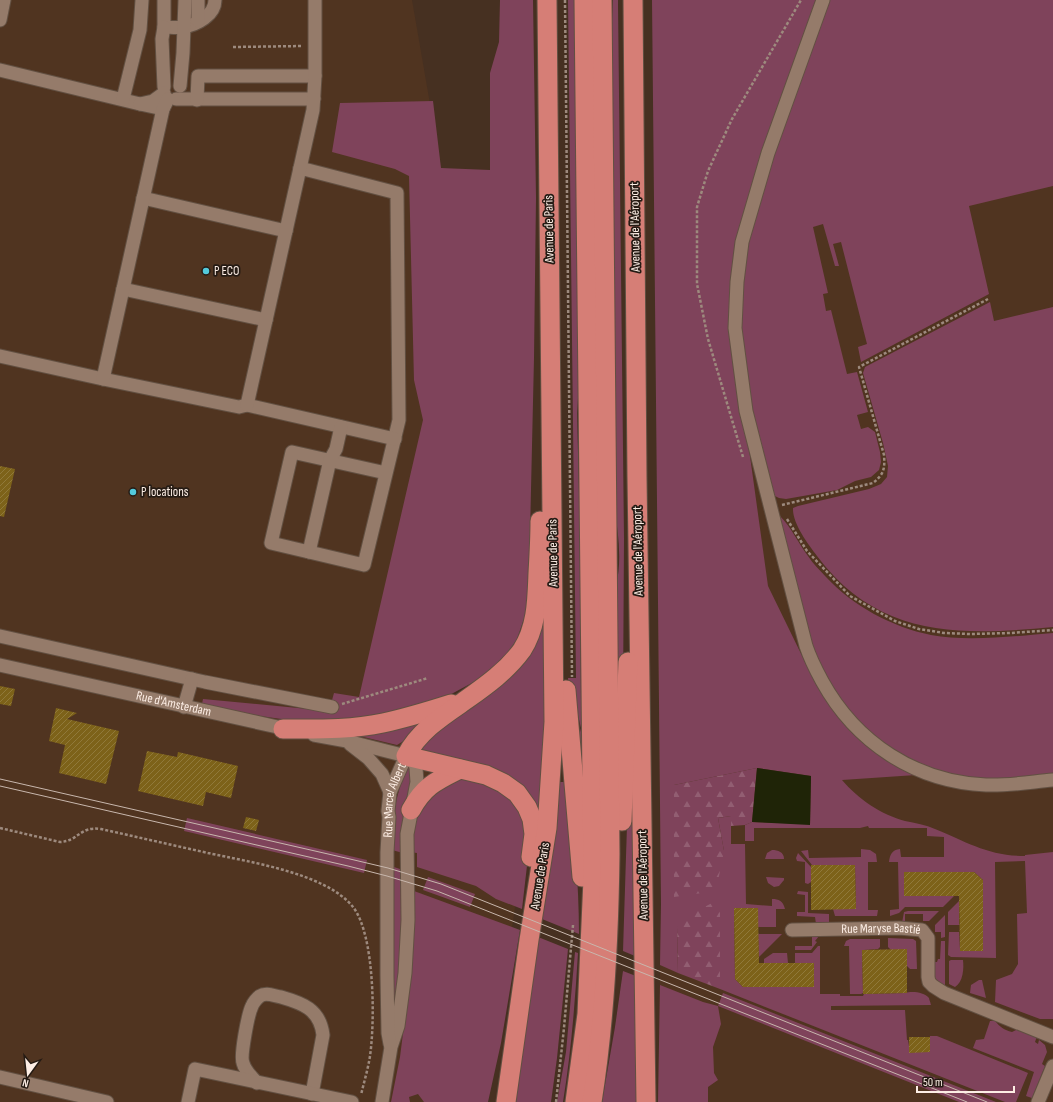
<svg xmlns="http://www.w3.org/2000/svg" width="1053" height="1102" font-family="'Sofia Sans Condensed',sans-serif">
  <defs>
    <pattern id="forest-firs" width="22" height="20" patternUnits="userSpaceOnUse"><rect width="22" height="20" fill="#7f435b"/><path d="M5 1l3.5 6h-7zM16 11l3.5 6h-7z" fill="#925e72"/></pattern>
    <pattern id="building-hatch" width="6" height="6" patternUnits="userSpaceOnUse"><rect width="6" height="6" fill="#7d6219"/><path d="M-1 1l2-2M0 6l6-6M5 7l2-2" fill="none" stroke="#90793a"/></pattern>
  </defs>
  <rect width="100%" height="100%" fill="#463021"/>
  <g fill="#503420">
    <path d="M0 0H412L494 473 415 757 527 827 486 1102H0Z"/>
    <path d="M687 0H1053V1102H658L661 904 658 622 698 620Z"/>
  </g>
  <g fill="#7f435b">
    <path d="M500 0H533L536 198 534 358 529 578 527 610 517 639 506 656 483 677 429 706 361 722 310 723 260 716 202 704 203 699 329 711 334 693 359 697 423 420 414 380 409 176 395 169 332 152 340 103 433 101 441 168 490 170V73L499 42Z"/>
    <path d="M568 0H574L579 163 580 370 577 413 579 491 583 498 580 561 581 699 584 723 585 752 575 753 581 728 575 703 571 722 568 678H576Z"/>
    <path d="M613 0H618V4L624 538 623 700 615 728 616 586C623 557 617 526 613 497L608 102Z"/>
    <path d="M652 0H816V3L737 246 738 389 749 449 768 586 807 666 837 716 869 746 916 775 842 780C858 799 882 815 905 821 915 823 926 825 935 829 967 842 988 856 1025 856V855L1053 852V1019H1040L995 1002 996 980 1012 974 1018 964 1017 914 1027 913 1025 861 995 862 996 958 951 957 948 955 949 932H959L960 949 961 951H982L983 949V880L974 872H905L904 874V895L905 896H954L943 907H905L899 913 890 916V910L899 909 898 862H889C890 854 892 850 900 849L901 857H944V837L927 836V828H869L868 826 860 828H754V841H745V825L752 822 810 824 811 776 757 768 674 785 724 851 718 818 731 816V844H745L746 904 772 906V899C779 899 783 901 785 909H776V927H758V910L757 908 734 910 735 979 743 987H813L814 985V964L812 963H795V953H812L818 946H820V994H840V996H863L864 994 905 993C912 991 924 992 929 998 929 999 931 1004 931 1005L831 1006V1010H905L907 1040H908L910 1052H930V1036H937L1028 1073 1016 1102H1005L720 989V913L677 927 678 973 660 965 661 904Z"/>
    <path d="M828 0H1053V186L969 206 989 294 861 362 858 347 867 344 841 242 833 244 839 266H835L823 224 813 227 828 293 823 294 826 311 831 310 847 374 857 372 868 412 857 415 861 429 868 427 875 432 880 452 881 462 879 470 871 477 855 481 837 490 786 499 779 498 773 495 750 412 740 333 742 279 754 211Z"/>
    <path d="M990 302 994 321 1053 307V627C960 636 878 638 817 556 808 544 792 523 793 508L798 506 869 489 881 484 887 477 888 466 883 443 863 373 865 367Z"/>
    <path d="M780 516C792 528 798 543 808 556 813 564 820 570 826 577 853 606 892 627 931 635 968 642 1016 636 1053 633V774L1005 781 965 779 903 760 851 718 810 653 779 518Z"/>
    <path d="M539 619 546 620 547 666 540 828 533 807 419 752 434 731Z"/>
    <path d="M425 717 405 740 397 745 351 734Z"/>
    <path d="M634 764 635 956 623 951 628 794Z"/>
    <path d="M408 767H409L413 773 403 853 392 850C393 817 394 797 408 767Z"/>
    <path d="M457 777 503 786 525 816 528 857 522 909 496 899 476 886 417 867V853L410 852 411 829 421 802Z"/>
    <path d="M559 782H568C574 832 579 882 579 934L542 919 548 885Z"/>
    <path d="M187 818 367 860 364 873 184 831Z"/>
    <path d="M861 849 870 850 876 854 877 862H868V910H878L877 916H835L833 909H854L856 908 855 866 854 865H812L801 851 808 850 809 858 861 857Z"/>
    <path d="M772 850C778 850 784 852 784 859H765L767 853Z"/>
    <path d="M798 853 811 867V882L808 884 805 883V862L797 861 796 858Z"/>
    <path d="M391 866 403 870 402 953 394 1014Z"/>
    <path d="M428 877 475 894 470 907 423 890Z"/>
    <path d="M766 877 784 878V880L779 886 774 887 768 883Z"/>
    <path d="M414 891 520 930 501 1043 488 1102H424L418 1094 409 1097 410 1102H391L400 1057 410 978Z"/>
    <path d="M798 891 808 892V913L829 914V924H816L815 917 797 916V912H805V895L797 894Z"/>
    <path d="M959 901V925H948V912Z"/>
    <path d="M908 911H939L929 921H923V914H905V923H902L904 912Z"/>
    <path d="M945 915V937L941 938V932H935V925Z"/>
    <path d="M758 934H782L759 957Z"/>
    <path d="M812 936H819L815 941 817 942 811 950H795V946H812Z"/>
    <path d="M538 937 568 949 557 1058 551 1102H511Z"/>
    <path d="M888 938 913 939 916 941 917 969H910L888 947Z"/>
    <path d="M850 939H880V947L878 949 864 950 862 951 863 993 861 994H850L849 946H844L846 941Z"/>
    <path d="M941 941H945V987L934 981 933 962H937L938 959H940Z"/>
    <path d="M575 952 578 953C575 1003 571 1053 563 1102H557L566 1052Z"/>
    <path d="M773 953H787L788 963H764V959Z"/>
    <path d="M951 960H963C964 969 963 982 955 987L949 984V961Z"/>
    <path d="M623 971 636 976V1102H602L615 1027Z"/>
    <path d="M979 980H982L986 998 970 993 971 985Z"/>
    <path d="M660 985 703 1002 718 1006 723 993 996 1102H959L718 1006 721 1024 713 1047 714 1073 718 1080 708 1087V1102H658Z"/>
    <path d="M990 1021H995C1000 1027 1004 1030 1012 1032L1018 1029 1037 1036 1035 1042 1038 1044 1039 1040 1045 1045 1047 1052 1042 1064 1045 1066 1032 1098 1026 1096 1034 1072 973 1048 976 1040 984 1039Z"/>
  </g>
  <g fill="url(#forest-firs)">
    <path d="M757 768 752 822 745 825 731 826V816L718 818 724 851 716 891 674 897V785Z"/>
    <path d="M714 902 720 913V989L678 973 677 927 679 920Z"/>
  </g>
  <path fill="#1f2407" d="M757 768 811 776 810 825 752 822Z"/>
  <g fill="url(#building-hatch)">
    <path d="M0 466 15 469 4 517 0 516Z"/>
    <path d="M0 686 15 689 11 706 0 704Z"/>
    <path d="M56 708 77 713 67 719 119 731 106 784 59 773 65 745 49 741Z"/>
    <path d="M147 751 177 757 178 752 238 766 231 798 206 792 203 806 138 791Z"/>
    <path d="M246 817 259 820 256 831 243 828Z"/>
    <path d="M811 865H855L856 909 811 910Z"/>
    <path d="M904 872H974L983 880V951H960L959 896H904Z"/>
    <path d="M734 908H758L759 963H814V987H743L735 979Z"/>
    <path d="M907 949V993L863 994 862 950Z"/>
    <path d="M909 1037H930V1052L909 1053Z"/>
  </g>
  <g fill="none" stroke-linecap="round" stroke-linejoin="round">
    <g stroke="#625042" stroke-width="15">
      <g id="minor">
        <path d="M164 0V27C170 27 177 28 183 27 197 25 215 15 215 0"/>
        <path d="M823 0 768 153 742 242 737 282 735 328 746 411 806 646C810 658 816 670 822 681 856 743 916 782 986 785 1009 786 1031 782 1053 780"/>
        <path d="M0 20 4 0"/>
        <path d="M198 21V0"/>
        <path d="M164 27 162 39 164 87"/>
        <path d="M0 70 140 104"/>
        <path d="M180 86 183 53 185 0"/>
        <path d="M123 99 140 30 142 0"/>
        <path d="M176 99H314"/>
        <path d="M197 100 198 76H315"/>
        <path d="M163 109 140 104 153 101 164 93"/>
        <path d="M300 168 397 193 399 420 364 565 271 543 292 452 386 473"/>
        <path d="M143 198 286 231"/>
        <path d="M123 289 266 320"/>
        <path d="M0 356 103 379 239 407 247 405 395 439"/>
        <path d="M103 379 163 109 168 99"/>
        <path d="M247 405 313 110 315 76V0"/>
        <path d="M309 552 330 460 336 449 341 427"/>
        <path d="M0 636 205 682 332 707"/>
        <path id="s1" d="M0 665 291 730"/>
        <path d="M184 707 192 679"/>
        <path d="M314 735 347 741 406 756 415 764 416 768 417 782 407 834 408 920 405 973 398 1026 391 1047 382 1102"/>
        <path d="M350 744 368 758 382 774 390 792"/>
        <path id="s2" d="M792 930 899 928 922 930 928 938V977L929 982 933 986 944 993 1053 1037"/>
        <path id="s3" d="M390 1044 388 1033 387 976V852L389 817 388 811 390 792 406 756"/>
        <path d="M0 1077 107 1102"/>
        <path d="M257 1083C252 1077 245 1071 243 1063 240 1056 248 1014 252 1006 253 1003 257 998 260 996 266 992 274 996 281 997 302 1003 320 1009 323 1035L312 1094"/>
        <path d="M188 1102 195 1069 352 1102"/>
        <path d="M1038 1102 1053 1066"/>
      </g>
    </g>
    <g stroke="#625042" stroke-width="21">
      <g id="highway">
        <path d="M633 0 637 477 646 1102"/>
        <path d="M566 690 582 877"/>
        <path d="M283 729C317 729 350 730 383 723 406 718 429 711 451 704"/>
        <path d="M411 810C424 786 436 781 460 769"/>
        <path d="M622 821 628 662"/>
        <path d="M531 857 534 834 532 819 527 807 517 793 503 783 486 775 406 756C418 732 441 717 463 702 484 687 506 672 522 650 537 627 537 599 538 573 539 556 540 539 540 521"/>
        <path d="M506 1102 529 940 547 828 554 722 547 0"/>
        <path d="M575 1102 587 1014 593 879 584 0"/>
        <path d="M592 1102C605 1020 609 938 610 854L602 0"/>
      </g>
    </g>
    <g stroke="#9d8a7e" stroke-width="2.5" stroke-dasharray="3 2" stroke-linecap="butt">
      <path d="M565 0 572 677"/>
      <path d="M233 47 303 46"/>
      <path d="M743 457 708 339 697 284V207L708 171 732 119 801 0"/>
      <path d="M782 505 873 483C884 474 885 469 884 455L859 367 988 299"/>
      <path d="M787 519 807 551 850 596 895 621 919 629 944 633 970 634 1011 633 1053 630"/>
      <path d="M342 704 428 678"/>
      <path d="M0 828 60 842C79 841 79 826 101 829 137 837 172 845 208 853 249 862 326 873 353 907 375 935 375 1022 370 1056 368 1069 364 1082 361 1095"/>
      <path d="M556 1102 564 1028 573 925"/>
    </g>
    <use href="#minor" stroke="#957b6a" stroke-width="13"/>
    <use href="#highway" stroke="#d67e76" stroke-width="19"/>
    <g stroke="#c8b7ad" stroke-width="1">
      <path d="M0 779 350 859 388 868 441 884 987 1102"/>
      <path d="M0 786 348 866 387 876 437 891 967 1102"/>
    </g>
  </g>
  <g fill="#53cadc" stroke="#251b14" stroke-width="1.5">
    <circle cx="206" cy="271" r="4"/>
    <circle cx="133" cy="492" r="4"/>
  </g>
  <g text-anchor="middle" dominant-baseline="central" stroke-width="3.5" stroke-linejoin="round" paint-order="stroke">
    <g font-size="13" fill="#fdeee5" stroke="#251b14">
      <text transform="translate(635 227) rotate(-91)">Avenue de l'Aéroport</text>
      <text transform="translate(549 229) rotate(-91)">Avenue de Paris</text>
      <text transform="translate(638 551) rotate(-91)">Avenue de l'Aéroport</text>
      <text transform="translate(553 553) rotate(-91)">Avenue de Paris</text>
      <text stroke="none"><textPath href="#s1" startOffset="178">Rue d'Amsterdam</textPath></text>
      <text stroke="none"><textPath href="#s3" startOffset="245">Rue Marcel Albert</textPath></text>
      <text transform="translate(643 875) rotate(-91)">Avenue de l'Aéroport</text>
      <text transform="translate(540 876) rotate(-81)">Avenue de Paris</text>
      <text stroke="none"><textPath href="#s2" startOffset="89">Rue Maryse Bastié</textPath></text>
    </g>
    <g font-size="13" fill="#fdeee5" stroke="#251b14" text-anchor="start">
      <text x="214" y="271">P ECO</text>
      <text x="141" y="492">P locations</text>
    </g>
  </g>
  <g transform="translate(28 1074) rotate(195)" stroke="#251b14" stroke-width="3" paint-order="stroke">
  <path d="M0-3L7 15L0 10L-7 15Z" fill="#fdeee5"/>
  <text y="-6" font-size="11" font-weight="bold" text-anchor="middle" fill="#fdeee5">N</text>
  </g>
  <path d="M917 1086v6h97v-6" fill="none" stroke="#fdeee5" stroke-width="2"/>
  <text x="923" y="1086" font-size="12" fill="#fdeee5" stroke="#251b14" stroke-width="3" paint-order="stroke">50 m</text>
</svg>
